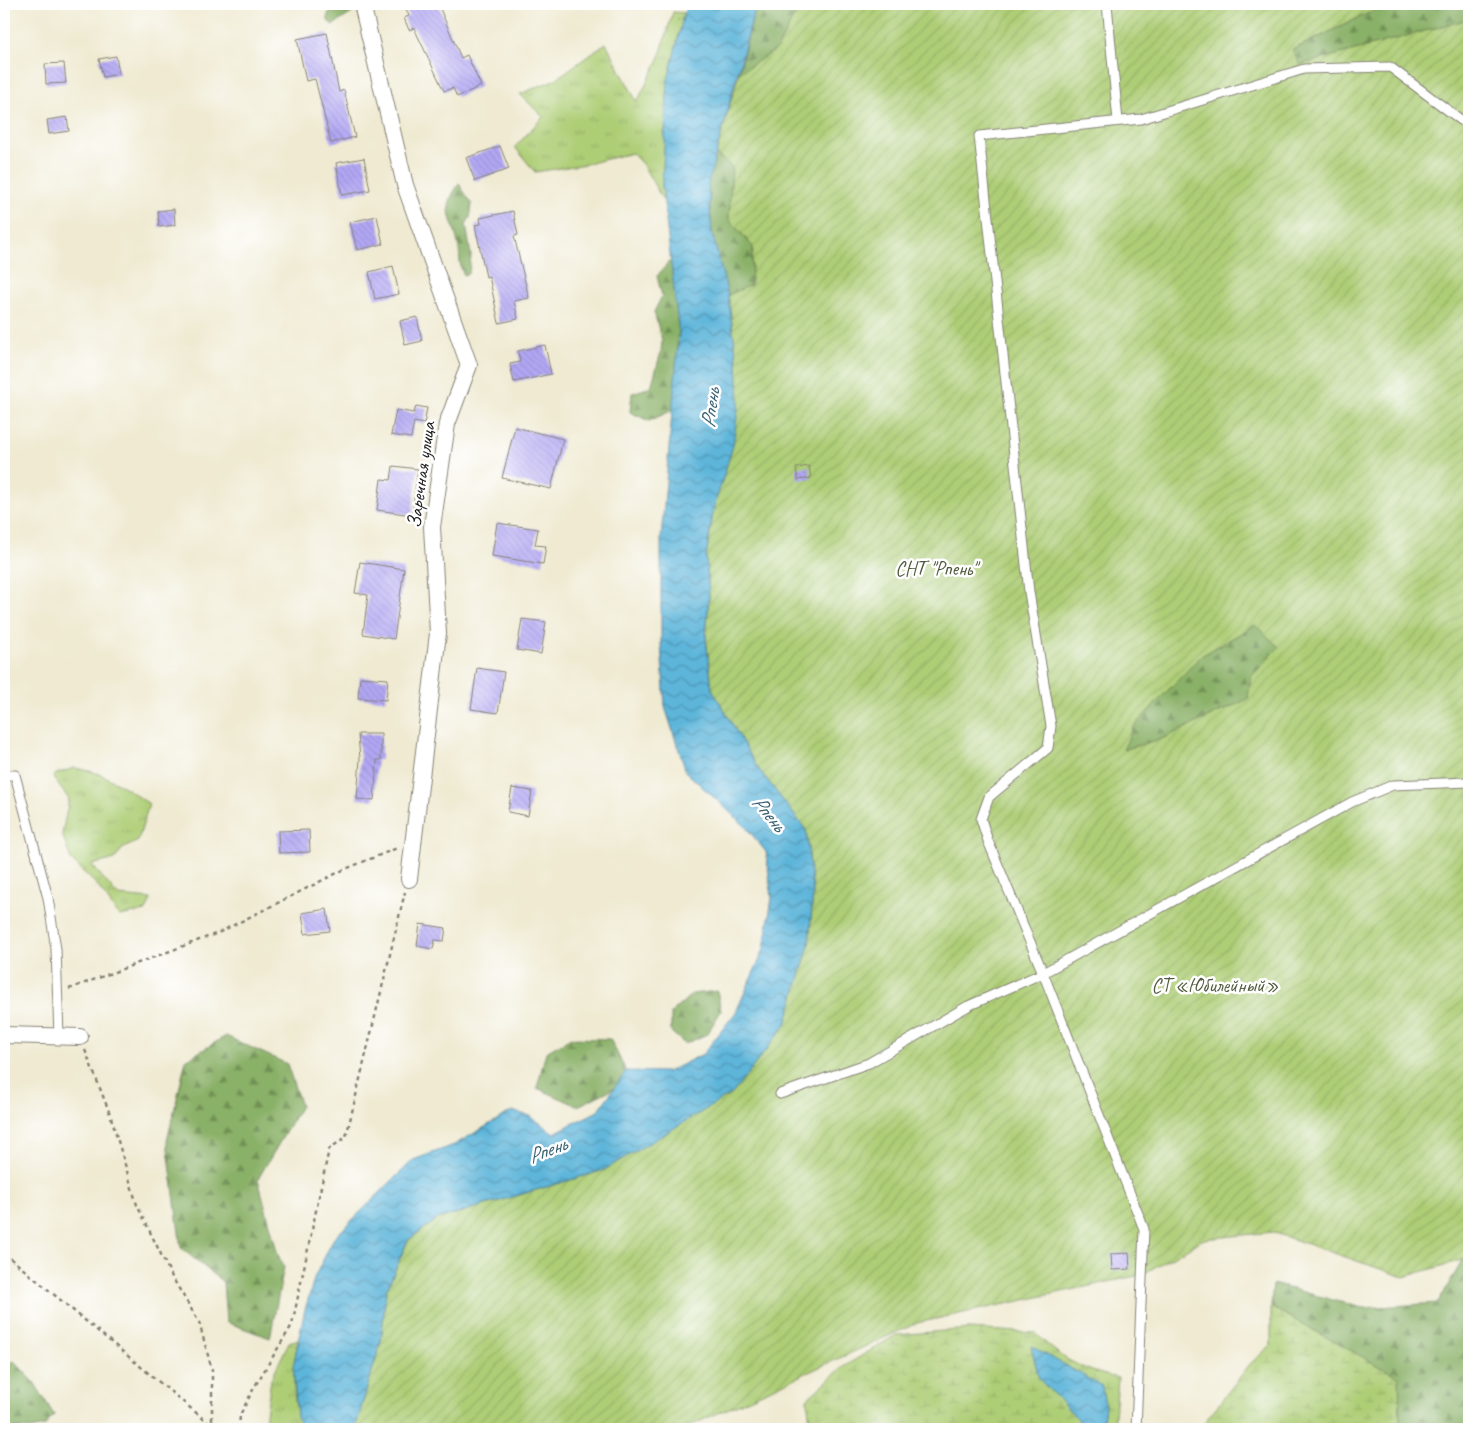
<svg xmlns="http://www.w3.org/2000/svg" width="1473" height="1433" font-family="Caveat,sans-serif">
  <defs>
    <pattern id="grass-tufts" width="24" height="20" patternUnits="userSpaceOnUse" patternTransform="scale(1.25)"><rect width="24" height="20" fill="#aece76"/><path d="M3 7l-1-3M5 7V3M7 7l1-3M15 17l-1-3M17 17v-4M19 17l1-3" fill="none" stroke="#95b066"/></pattern>
    <pattern id="forest-firs" width="22" height="20" patternUnits="userSpaceOnUse" patternTransform="scale(1.25)"><rect width="22" height="20" fill="#8ab167"/><path d="M5 1l3.5 6h-7zM16 11l3.5 6h-7z" fill="#708f54"/></pattern>
    <pattern id="wetland-marsh" width="20" height="14" patternUnits="userSpaceOnUse" patternTransform="scale(1.25)"><rect width="20" height="14" fill="#aece76"/><path d="M1 5h8M5 5V1M11 12h8M15 12V8" fill="none" stroke="#95b066"/></pattern>
    <pattern id="garden-furrows" width="10" height="10" patternUnits="userSpaceOnUse" patternTransform="scale(1.25)"><rect width="10" height="10" fill="#aece76"/><path d="M-1 1l2-2M0 10L10 0M9 11l2-2" fill="none" stroke="#95b066"/></pattern>
    <pattern id="water-waves" width="16" height="10" patternUnits="userSpaceOnUse" patternTransform="scale(1.25)"><rect width="16" height="10" fill="#5db5da"/><path d="M0 5q4-4 8 0t8 0" fill="none" stroke="#4c92b0"/></pattern>
    <pattern id="building-back-hatch" width="6" height="6" patternUnits="userSpaceOnUse" patternTransform="scale(1.25)"><rect width="6" height="6" fill="#b2a7f4"/><path d="M-1 5l2 2M0 0l6 6M5-1l2 2" fill="none" stroke="#988fd1"/></pattern>
  </defs>
  <rect width="100%" height="100%" fill="#fff"/>
  <filter id="ink" filterUnits="userSpaceOnUse"><feTurbulence type="fractalNoise" baseFrequency=".02" numOctaves="2"/><feDisplacementMap in="SourceGraphic" scale="10" xChannelSelector="R" yChannelSelector="G"/><feConvolveMatrix kernelMatrix="1 2 1 2 8 2 1 2 1" color-interpolation-filters="sRGB"/></filter>
  <filter id="wash" filterUnits="userSpaceOnUse"><feTurbulence type="fractalNoise" baseFrequency=".0096" numOctaves="4" result="noise"/><feDisplacementMap in="SourceGraphic" scale="20" xChannelSelector="R" yChannelSelector="G"/><feGaussianBlur stdDeviation="1.12" result="paint"/><feColorMatrix in="noise" values="0 0 0 0 0 0 0 0 0 0 0 0 0 0 0 0 0 1.4 0 .05"/><feComposite in="paint" operator="in"/></filter>
  <g filter="url(#wash)">
    <rect width="100%" height="100%" fill="#efead1"/>
    <g fill="url(#grass-tufts)" stroke="#657549">
      <path d="M673 12 684 13 668 80 662 186 664 202 643 165 632 153 586 164 535 172 515 147 543 117 520 94 556 79 606 43 637 102 659 59Z"/>
      <path d="M74 768C103 771 125 787 149 804L138 841 122 849 115 859 92 865 118 896 151 899 146 911 119 916 97 885 71 860 62 834 69 799 53 778 56 774Z"/>
      <path d="M298 1339C293 1368 291 1401 302 1429H264L271 1379 289 1342Z"/>
    </g>
    <g fill="url(#forest-firs)" stroke="#536642">
      <path d="M336 4H357L352 13 333 25 328 21V14Z"/>
      <path d="M762 4H804L798 9 777 49 739 73 754 12Z"/>
      <path d="M1387 4H1469V19L1300 65 1291 51Z"/>
      <path d="M716 154 733 167 729 219 753 247 751 286 728 295 712 233 708 184Z"/>
      <path d="M459 184 472 204 470 218 466 224 471 256 469 273 464 275C458 264 461 256 458 244 453 218 440 210 459 184Z"/>
      <path d="M671 260 679 333 673 410 649 421 630 412 632 393 651 387 661 352 662 340 654 312 662 296 657 276Z"/>
      <path d="M1255 625 1280 647 1251 677 1248 699 1164 738 1123 750 1134 726 1201 656Z"/>
      <path d="M717 991 721 1011 707 1034 685 1044 671 1032V1013L692 994Z"/>
      <path d="M226 1036 287 1064 301 1106 258 1179 278 1255 284 1267 270 1338 226 1322 223 1282 181 1248 167 1141 186 1060Z"/>
      <path d="M571 1038 610 1039 626 1071 614 1088 578 1106 537 1088 546 1052Z"/>
      <path d="M1464 1258H1469V1429H1400L1399 1377 1271 1307 1273 1284 1363 1308 1438 1303Z"/>
      <path d="M14 1361 34 1382 54 1415 45 1426 30 1429 4 1428V1365Z"/>
    </g>
    <g fill="url(#wetland-marsh)" stroke="#657549">
      <path d="M1271 1307 1399 1377 1400 1429H1196H1199L1250 1364 1271 1345Z"/>
      <path d="M969 1329 1036 1333C1060 1359 1084 1371 1118 1378L1114 1429H811L807 1399 843 1367 896 1335Z"/>
    </g>
    <path fill="url(#garden-furrows)" stroke="#657549" fill-rule="evenodd" d="M804 4H1387L1292 50 1300 65 1469 19V1258L1404 1277 1272 1232 1204 1239 1141 1275 917 1323 683 1429H355L381 1341 386 1291 408 1240 438 1219 604 1170 786 1024 809 945 813 892 806 830 757 767 712 689 706 638 709 596 706 557 737 360 728 295 751 285 753 247 729 219 732 167 716 154 739 73 777 49 798 9ZM1255 625 1279 647 1251 677 1248 699 1164 738 1123 750 1134 726 1201 656Z"/>
    <g fill="url(#water-waves)" stroke="#3c687b">
      <path d="M689 4H762L754 12 708 184 712 233 728 295 737 360 739 402 733 446 714 507 706 557 709 596 706 638 712 689 757 767 806 830 813 892 809 945 786 1024 733 1093 604 1170 438 1219 408 1240 386 1291 381 1341 355 1429H302L297 1417 293 1366 304 1313 315 1276 334 1238 413 1160 454 1145 512 1111 530 1116 554 1133 598 1111 626 1071 667 1072 703 1054 736 1012 764 949 772 898 766 852 745 826 686 772 665 707 661 644V539L679 333 662 186 668 80 684 13Z"/>
      <path d="M1031 1346 1102 1386 1105 1406 1102 1429H1084L1085 1426 1039 1379Z"/>
    </g>
    <g id="blocks">
      <g fill="url(#building-back-hatch)">
        <path d="M404 4H438L461 58 467 55 481 86 457 97 453 88 444 91 414 28 409 30 404 18 409 16Z"/>
        <path d="M327 33 339 92 344 90 355 137 331 143 315 79 306 81 297 39Z"/>
        <path d="M116 56 119 74 103 77 99 59Z"/>
        <path d="M64 63 66 83 46 84 45 64Z"/>
        <path d="M67 117 69 131 49 134 47 120Z"/>
        <path d="M500 146 509 169 475 181 466 158Z"/>
        <path d="M364 158 370 190 342 195 336 163Z"/>
        <path d="M174 209 175 225 159 227 158 211Z"/>
        <path d="M513 211 518 235 514 236 529 298 514 301 518 319 499 323 489 276 486 277 475 225 481 224 480 218Z"/>
        <path d="M377 216 383 244 357 250 350 222Z"/>
        <path d="M393 266 399 294 375 299 369 272Z"/>
        <path d="M417 317 422 341 405 345 400 321Z"/>
        <path d="M545 345 551 374 514 382 510 364 520 362 518 351Z"/>
        <path d="M416 406 427 408 424 424 414 422 411 438 391 435 396 410 414 413Z"/>
        <path d="M515 427 563 439 551 489 502 478Z"/>
        <path d="M393 466 418 469 412 515 377 510 381 479 391 480Z"/>
        <path d="M809 466 811 478 798 480 796 468Z"/>
        <path d="M497 523 538 529 535 545 546 546 543 564 492 556Z"/>
        <path d="M360 562 404 569 394 639 363 634 368 595 355 593Z"/>
        <path d="M522 619 546 622 541 654 517 650Z"/>
        <path d="M477 668 504 672 498 713 471 709Z"/>
        <path d="M360 677 388 679 386 700 358 698Z"/>
        <path d="M358 734H381V760H377L374 800 357 799 360 759Z"/>
        <path d="M512 788 532 791 528 816 508 812Z"/>
        <path d="M309 830 310 852 279 853 278 831Z"/>
        <path d="M327 909 330 931 305 934 302 913Z"/>
        <path d="M420 924 446 928 444 941 435 940 433 949 417 946Z"/>
        <path d="M1129 1253 1130 1269 1112 1270 1111 1254Z"/>
      </g>
    </g>
  </g>
  <g filter="url(#ink)">
    <use href="#blocks" fill-opacity="0" stroke="#868376" stroke-width="1"/>
    <g fill="none" stroke-linecap="round" stroke-linejoin="round">
      <g stroke="#868376" stroke-width="11">
        <g id="service">
          <path d="M1107 4 1118 121"/>
          <path d="M4 775H15L48 898 56 949 59 1037"/>
          <path d="M780 1094 869 1063 968 1006 1043 973 1352 802 1393 785 1469 782"/>
          <path d="M1136 1429 1144 1229 1043 973 988 841 981 819 989 797 1048 748 1051 726 1029 592 979 136 1141 119 1304 69 1390 67 1469 126"/>
        </g>
      </g>
      <g stroke="#868376" stroke-width="18">
        <g id="minor">
          <path d="M362 4 405 185 469 365 447 424 432 527 438 633 409 879"/>
          <path d="M4 1035 80 1037"/>
        </g>
      </g>
      <g stroke="#868376" stroke-width="2.5" stroke-dasharray="4 4" stroke-linecap="butt">
        <path d="M69 989 218 933 343 870 397 848"/>
        <path d="M85 1050 110 1114 137 1205 172 1277 199 1322 212 1370V1426L217 1429"/>
        <path d="M4 1253 212 1426"/>
        <path d="M239 1429 240 1415 255 1386 292 1325 329 1149 346 1137 405 892"/>
      </g>
      <use href="#service" stroke="#fff" stroke-width="9"/>
      <use href="#minor" stroke="#fff" stroke-width="16"/>
    </g>
  </g>
  <g text-anchor="middle" dominant-baseline="central" stroke-width="5" stroke-linejoin="round" paint-order="stroke">
    <g font-size="20" fill="#1c1c1c" stroke="#fff">
      <text transform="translate(421 475) rotate(-82)">Заречная улица</text>
    </g>
    <g font-size="20" fill="#4f5a3c" stroke="#fff">
      <text x="936" y="568">СНТ "Рпень"</text>
      <text x="1215" y="985">СТ «Юбилейный»</text>
    </g>
    <g font-size="21" font-style="italic" fill="#396171" stroke="#fff">
      <text transform="translate(710 408) rotate(-82)">Рпень</text>
      <text transform="translate(769 813) rotate(51)">Рпень</text>
      <text transform="translate(547 1150) rotate(-21)">Рпень</text>
    </g>
  </g>
  <rect width="1473" height="1433" fill="none" stroke="#fff" stroke-width="20"/>
</svg>
